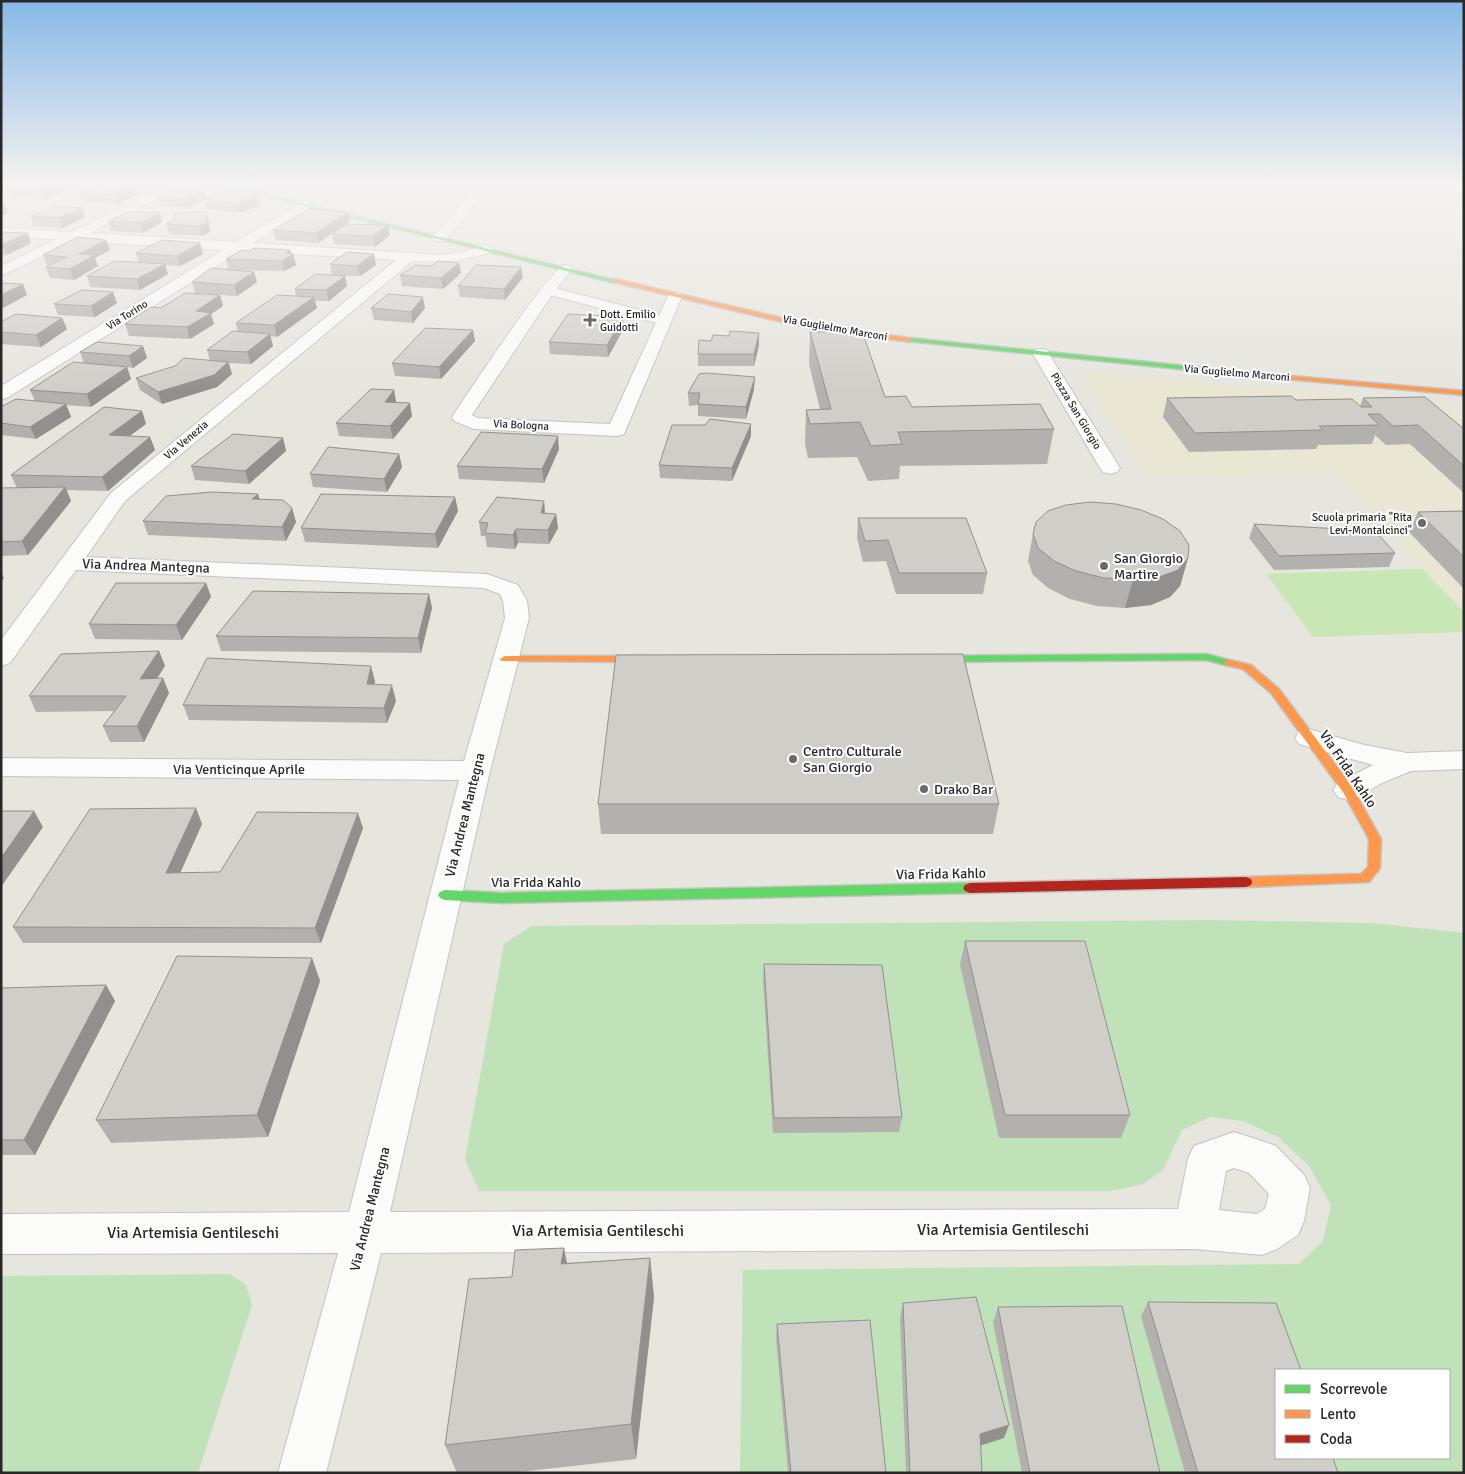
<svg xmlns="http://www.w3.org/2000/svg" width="1465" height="1474" font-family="Signika,sans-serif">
  <rect width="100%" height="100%" fill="#e6e5de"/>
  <path fill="#e9e7d3" d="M1096 372 1429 403 1464 415V612L1334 474 1151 478 1084 381Z"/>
  <g fill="#c0e2b8" fill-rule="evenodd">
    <path d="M1210 920 1372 923 1464 933V1473H740L743 1270 1299 1264 1323 1241 1331 1205 1309 1166 1278 1137 1243 1121 1210 1117 1182 1130 1163 1170 1143 1184 1111 1191H479L465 1159 504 944 531 926ZM1276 1370H1449V1458H1276Z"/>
    <path d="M230 1274 246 1285 252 1305 198 1473H1V1276Z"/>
  </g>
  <path fill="#c9e6b5" d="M1422 569 1464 612V632L1313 637 1266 574Z"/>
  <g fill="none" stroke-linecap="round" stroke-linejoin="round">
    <g stroke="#c4c3c3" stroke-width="2">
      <path id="lane" d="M547 286 670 318 672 321 665 325 542 293 541 290 542 287Z"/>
    </g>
    <g stroke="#c4c3c3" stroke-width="2">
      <g id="street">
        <path d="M19 184 17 186 1 193V185Z"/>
        <path d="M170 184H186L90 233 236 242 305 201 311 205 309 208 253 243 440 255 463 252 486 245 493 249 491 252C464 261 440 263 412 261L125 501 86 557 487 574 518 585 527 601 529 618 490 771 390 1212 1178 1209 1188 1159 1194 1146 1234 1132 1262 1141 1276 1146 1304 1175 1310 1188 1304 1221 1298 1235 1277 1249 1262 1255 1195 1249 381 1253 326 1473H278L338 1253 1 1254V1214L349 1212 459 780 1 776V758L464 761 505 618 503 601 500 594 484 588 76 570 10 663 1 666V640L111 493 396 260 241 251 7 398 1 399V386L223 250 75 241 1 276V266L57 239 1 236V228L71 232ZM1234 1168 1249 1173 1269 1194 1265 1209 1257 1214 1219 1210 1226 1171Z"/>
        <path d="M475 184H487L464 219 444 241H434L432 238 434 235 455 213Z"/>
        <path d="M565 265 570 266 572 269 553 293 472 415 477 418 610 424 668 296 670 293H680L682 296 624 434 617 436 474 429 454 421 452 417C467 395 549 269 565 265Z"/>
        <path d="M1041 349 1047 350 1049 354 1120 468 1117 472 1110 474 1103 472 1100 468 1033 354 1035 350Z"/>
        <path d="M1309 729 1364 745 1407 753 1464 751V769L1411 771 1382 783 1358 797 1348 800 1338 797 1333 790 1338 783 1373 765 1299 744 1295 738 1299 732Z"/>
      </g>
    </g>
    <g stroke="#c4c3c3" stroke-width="3">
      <g id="fast">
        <path d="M217 184H226L618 281 615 283Z"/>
        <path d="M909 338 1267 374 1271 376 1267 378 907 341 906 340Z"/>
        <path d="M1206 654 1233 661 1234 663 1229 666 1206 660 926 662 921 659 926 656Z"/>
        <path d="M970 883 975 885 977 888 975 891 970 893 502 903 445 900 440 898 438 895 440 892 445 890 502 893Z"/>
      </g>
    </g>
    <g stroke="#c4c3c3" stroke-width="3">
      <g id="slow">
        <path d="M615 279 795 321 909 338 912 340 909 342 795 325 613 282 612 281Z"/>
        <path d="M1267 374 1464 391V395L1265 377V375Z"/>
        <path d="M505 656H653L658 659 653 662 501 661 500 659Z"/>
        <path d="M1229 660 1251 665 1279 689 1352 787 1381 839 1380 868 1369 882 1246 887 1241 885 1240 882 1241 879 1246 877 1361 874 1368 867 1369 839 1343 792 1271 693 1243 669 1225 665 1224 663 1225 661Z"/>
      </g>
    </g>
    <g stroke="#c4c3c3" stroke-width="3">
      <path id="jam" d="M1246 877 1251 879 1252 882 1251 885 1246 887 970 893 965 891 963 888 965 885 970 883Z"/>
    </g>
    <use href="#lane" fill="#fbfbfa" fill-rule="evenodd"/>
    <use href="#street" fill="#fbfbfa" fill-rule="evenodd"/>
    <use href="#fast" fill="#63d668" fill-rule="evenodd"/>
    <use href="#slow" fill="#ff974d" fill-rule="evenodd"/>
    <use href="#jam" fill="#b3261e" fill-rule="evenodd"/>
  </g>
  <g fill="#b2b1ad">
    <path d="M16 184H83L46 199 12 197 8 188Z"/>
    <path d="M142 192 117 204 82 202 79 193Z"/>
    <path d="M158 196 207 198 260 205 238 213 208 209 205 200 187 208 161 206Z"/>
    <path d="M82 208 85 217 63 228 34 226 31 216Z"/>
    <path d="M108 221 162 222 143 233 111 231Z"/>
    <path d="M209 221 210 232 202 236 169 234 166 224Z"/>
    <path d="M350 221 318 243 276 240 273 230Z"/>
    <path d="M1 232 31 243 7 255H1Z"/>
    <path d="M332 234 390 235 375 247 334 244Z"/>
    <path d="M106 240 110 250 95 258 98 266 74 280 50 278 46 267 50 265H47L43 255Z"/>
    <path d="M290 250 291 254H293L296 265 284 271 235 270 254 272 257 282 237 296 195 293 192 282 228 269 226 259Z"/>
    <path d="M136 253 203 254 180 266 165 265 168 274 140 290 90 287 87 276 139 263Z"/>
    <path d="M459 263 461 273 443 289 402 286 400 275 431 266Z"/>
    <path d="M330 264 376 265 360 276H345L347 286 329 301H315L317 308 277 337 270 336 273 346 251 364 229 363 232 374 217 387 162 404 140 390 136 378 210 361 207 350 238 332 236 323 296 296 295 289 332 275Z"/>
    <path d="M523 277 505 300 460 297 458 286Z"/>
    <path d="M220 295 223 306 211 314 214 324 190 339 129 336 125 324 161 308Z"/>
    <path d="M117 303 95 317 58 315 54 304Z"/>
    <path d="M371 308H425L413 323 374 320Z"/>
    <path d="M62 318 67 329 41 347 1 344V322Z"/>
    <path d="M624 328 608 357 550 354 549 342Z"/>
    <path d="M473 330 475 341 441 379 395 376 392 363Z"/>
    <path d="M810 332 885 397 912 407 1054 429 1047 464 900 466 899 479 868 481 857 457 808 458 805 444 806 410 820 409 809 364Z"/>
    <path d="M759 333V345L754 366H698V354L711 341 729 336Z"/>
    <path d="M143 346 147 358 133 368 127 367 131 379 91 407 66 405 71 417 36 439 1 435V407L35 401 30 390 84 363 80 352Z"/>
    <path d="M754 389 746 419 698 416V405L689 406 688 393Z"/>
    <path d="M394 390 396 402 412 416 393 439 339 436 336 423Z"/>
    <path d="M1167 398 1360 406 1363 398 1464 429V493L1410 444 1386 445 1375 435 1372 444 1318 445 1316 449 1189 452 1163 417Z"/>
    <path d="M142 411 146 424 130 436 150 437 155 450 108 491 67 490 71 501 28 555 1 556V488H17L11 475Z"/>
    <path d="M705 425 751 436 732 481 660 478 659 465Z"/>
    <path d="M283 438 286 451 249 484 195 480 191 466Z"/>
    <path d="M559 449 544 483 459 479 457 466Z"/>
    <path d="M399 454 402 467 387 492 313 487 310 474Z"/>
    <path d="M258 494 260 500 292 508 296 522 286 541 148 535 143 521Z"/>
    <path d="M455 497 458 511 438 548 305 542 301 528Z"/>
    <path d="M544 501 545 513 556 514 558 528 549 544 518 543 515 549 487 547 485 536H481L479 522Z"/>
    <path d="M1464 511V589L1409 532 1418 512Z"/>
    <path d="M858 518 987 573 983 594H896L886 561 863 562 857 538Z"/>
    <path d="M1254 524 1395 553 1389 567 1274 570 1249 538Z"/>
    <path d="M1033 534 1188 558 1180 586 1170 597 1151 605 1125 608 1097 606 1070 599 1048 588 1033 575 1028 561Z"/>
    <path d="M206 583 211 597 182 640 95 639 89 624Z"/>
    <path d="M429 594 432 608 421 653 221 651 216 636Z"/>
    <path d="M159 651 165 666 157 678H163L169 693 144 742H110L103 726 114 711 36 712 29 696Z"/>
    <path d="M375 681 374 684 396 701 387 723 189 720 183 705Z"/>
    <path d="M598 804H999L993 834H601Z"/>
    <path d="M202 824 180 873 220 872 363 828 321 943H23L13 927Z"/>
    <path d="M965 941 1130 1115 1121 1138H999L960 965Z"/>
    <path d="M312 958 320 981 268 1137 111 1143 96 1120Z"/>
    <path d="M764 964 902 1117 899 1132 773 1133 763 980Z"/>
    <path d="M106 985 115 1001 35 1155H1V988Z"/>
    <path d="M564 1248 567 1263 650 1258 654 1297 636 1459 510 1473H457L445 1445 512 1277Z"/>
    <path d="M1148 1302 1338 1473H1185L1141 1316Z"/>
    <path d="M903 1303 1004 1438 980 1446 982 1473H906L900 1318Z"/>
    <path d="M998 1307 1160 1473H1022L993 1322Z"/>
    <path d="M777 1324 886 1473H788L776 1338Z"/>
  </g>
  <g fill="#91908d">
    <path d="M56 184H83L46 199 43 189Z"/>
    <path d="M135 184H139L142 192 117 204 114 194Z"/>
    <path d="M205 189 207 199 187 208 185 199Z"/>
    <path d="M257 196 260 205 238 213 235 203Z"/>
    <path d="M4 203 8 213 1 216V205Z"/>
    <path d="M82 208 85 217 63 228 59 218Z"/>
    <path d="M206 211 209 221 210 232 202 236 199 226Z"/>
    <path d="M348 212 350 221 318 243 316 233Z"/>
    <path d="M160 213 162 222 143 233 140 223Z"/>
    <path d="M388 225 390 235 375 247 373 236Z"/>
    <path d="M28 233 31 243 7 255 2 245Z"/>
    <path d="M106 240 110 250 95 258 98 266 74 280 70 269 79 254Z"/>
    <path d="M200 243 203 254 180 266 177 256Z"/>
    <path d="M290 250 291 255 293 254 296 265 284 271 282 261 286 253Z"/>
    <path d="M374 254 376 265 360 276 357 266Z"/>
    <path d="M459 263 461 273 443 289 441 278Z"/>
    <path d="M165 264 168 274 140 290 137 279Z"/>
    <path d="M521 267 523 277 505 300 504 289Z"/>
    <path d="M254 272 257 282 237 296 234 285Z"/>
    <path d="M345 276 347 286 329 301 326 290Z"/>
    <path d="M23 284 27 295 3 308 1 304V295Z"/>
    <path d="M113 292 117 303 95 317 91 306Z"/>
    <path d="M220 295 223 306 211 314 214 324 190 339 187 327 196 311Z"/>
    <path d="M314 297 317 308 277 337 274 325Z"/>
    <path d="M423 297 425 308 413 323 411 312Z"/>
    <path d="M623 317 624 328 608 357 607 345Z"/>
    <path d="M62 318 67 329 41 347 36 335Z"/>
    <path d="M473 330 475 341 441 379 439 367Z"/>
    <path d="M759 333V345L754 366V354Z"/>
    <path d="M270 334 273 346 251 364 247 352Z"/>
    <path d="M143 346 147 358 133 368 129 356Z"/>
    <path d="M228 362 232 374 217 387 162 404 158 392Z"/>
    <path d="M127 367 131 379 91 407 87 394Z"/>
    <path d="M755 377 754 389 746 419V407Z"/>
    <path d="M394 390 396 402H385Z"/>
    <path d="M410 403 412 416 393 439 390 426Z"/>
    <path d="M66 404 71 417 36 439 30 427Z"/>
    <path d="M142 411 146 424 113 448 109 435Z"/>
    <path d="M751 424V436L732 481V468Z"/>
    <path d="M558 436 559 449 544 483 542 469Z"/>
    <path d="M150 437 155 450 108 491 102 477Z"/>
    <path d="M283 438 286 451 249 484 245 471Z"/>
    <path d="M399 454 402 467 387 492 384 479Z"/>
    <path d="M65 487 71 501 28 555 22 541Z"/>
    <path d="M258 494 262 507 252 499Z"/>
    <path d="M455 497 458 511 438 548 435 534Z"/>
    <path d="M544 501 545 515 541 513Z"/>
    <path d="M292 508 296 522 286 541 282 527Z"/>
    <path d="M556 514 558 528 549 544 548 530Z"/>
    <path d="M516 529 518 543 515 549 513 535Z"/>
    <path d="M1188 558 1180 586 1170 597 1151 605 1125 608 1133 580Z"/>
    <path d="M1 573 4 578 1 581Z"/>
    <path d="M206 583 211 597 182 640 176 625Z"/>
    <path d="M429 594 432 608 421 653 418 638Z"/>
    <path d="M159 651 165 666 147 694 140 679Z"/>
    <path d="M371 666 375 681 371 699 367 684Z"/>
    <path d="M163 678 169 693 144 742 137 726Z"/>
    <path d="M392 685 396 701 387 723 384 708Z"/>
    <path d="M196 808 202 824 173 889 166 873Z"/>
    <path d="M34 811 43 827 1 887V858Z"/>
    <path d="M358 813 363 828 321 943 315 928Z"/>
    <path d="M312 958 320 981 268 1137 257 1115Z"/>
    <path d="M106 985 115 1001 35 1155 24 1140Z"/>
    <path d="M564 1248 571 1287 561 1264Z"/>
    <path d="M650 1258 654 1297 636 1459 631 1424Z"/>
    <path d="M1009 1425 1004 1438 975 1447 980 1434Z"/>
  </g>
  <g fill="#cfcec9" stroke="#91908d">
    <path d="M16 184H56L43 189 8 188Z"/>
    <path d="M99 184H135L114 194 79 193Z"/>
    <path d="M178 187 205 189 185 199 158 196Z"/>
    <path d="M229 191 257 196 235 203 205 199Z"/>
    <path d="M54 206 82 208 59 218 31 216Z"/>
    <path d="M309 209 348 212 316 233 273 230Z"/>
    <path d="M129 211 160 213 140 223 108 221Z"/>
    <path d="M206 211 208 222 199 226 166 224 175 219 174 214Z"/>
    <path d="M347 224 388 225 373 236 332 234Z"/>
    <path d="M1 232 28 233 1 245Z"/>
    <path d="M78 237 106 240 79 254 94 255 70 269 46 267 67 257 43 255Z"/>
    <path d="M162 240 200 243 177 256 136 253Z"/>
    <path d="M254 248 290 250 286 253 293 254 282 261 226 259 242 250 249 251Z"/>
    <path d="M347 252 374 254 357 266 330 264Z"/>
    <path d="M115 261 165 264 137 279 87 276Z"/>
    <path d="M438 261 459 263 441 278 400 275 416 265 431 266Z"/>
    <path d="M476 265 521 267 504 289 458 286Z"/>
    <path d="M211 268 254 272 234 285 192 282Z"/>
    <path d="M315 274 345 276 326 290 295 289Z"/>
    <path d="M1 283 23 284 1 295Z"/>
    <path d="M82 290 113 292 91 306 54 304Z"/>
    <path d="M185 293 220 295 196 311 211 313 187 327 125 324 151 307 161 308Z"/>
    <path d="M388 294 423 297 411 312 371 308Z"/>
    <path d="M277 295 314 297 274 325 236 323Z"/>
    <path d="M16 314 62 318 36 335 1 332V322Z"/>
    <path d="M568 314 623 317 607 345 549 342Z"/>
    <path d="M425 328 473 330 439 367 392 363Z"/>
    <path d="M233 331 270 334 247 352 207 350Z"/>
    <path d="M730 331 759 333 754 354H698L699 340 711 341 713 335 729 336Z"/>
    <path d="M862 331 885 397 906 396 912 407 1040 404 1054 429 898 432 902 444 871 446 860 422 810 424 806 410 831 409 810 332Z"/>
    <path d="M97 342 143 346 129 356 80 352Z"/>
    <path d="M184 358 228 362 214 375 158 392 136 378 175 366Z"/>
    <path d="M73 362 127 367 87 394 30 390Z"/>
    <path d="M706 373 755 377 746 407 698 404 700 393H688L699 374Z"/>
    <path d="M371 389 394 390 385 402 410 403 390 426 336 423Z"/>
    <path d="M1291 396 1296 400 1352 399 1361 407H1372L1363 398 1425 397 1464 429V466L1418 425 1393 426 1380 414H1368L1379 425 1319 426 1323 430 1195 433 1167 398Z"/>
    <path d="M16 399 66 404 30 427 1 423V407Z"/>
    <path d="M104 407 142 411 109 435 150 437 102 477 11 475Z"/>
    <path d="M710 419 751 424 732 468 659 465 672 425H705Z"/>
    <path d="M481 432 558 436 542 469 457 466Z"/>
    <path d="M233 434 283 438 245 471 191 466Z"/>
    <path d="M328 447 399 454 384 479 310 474Z"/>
    <path d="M65 487 22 541 1 542V488Z"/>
    <path d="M212 492 258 494 252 499 283 500 292 508 282 527 143 521 166 496Z"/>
    <path d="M321 494 455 497 435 534 301 528Z"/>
    <path d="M497 497 544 501 541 513 556 514 548 530 516 529 513 535 485 533 488 523 479 522Z"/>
    <path d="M1090 502 1116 504 1141 510 1163 519 1180 531 1189 545 1188 558 1178 570 1159 577 1133 580 1104 578 1076 571 1054 561 1038 548 1033 534 1036 522 1048 511 1066 505Z"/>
    <path d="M1464 511V557L1418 512Z"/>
    <path d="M858 518H966L987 573H899L888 540 865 541Z"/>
    <path d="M1254 524 1375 531 1395 553 1279 556Z"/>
    <path d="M116 583H206L176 625 89 624Z"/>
    <path d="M253 591 429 594 418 638 216 636Z"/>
    <path d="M159 651 140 679 163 678 137 726H103L126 696H29L61 654Z"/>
    <path d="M963 654 999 804H598L616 655Z"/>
    <path d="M207 658 371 666 367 684 392 685 384 708 183 705Z"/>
    <path d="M196 808 166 873 220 872 257 812 358 813 315 928 13 927 90 809Z"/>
    <path d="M1 811H34L1 858Z"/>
    <path d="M965 941H1085L1130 1115H1005Z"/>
    <path d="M177 956 312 958 257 1115 96 1120Z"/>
    <path d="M764 964 882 965 902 1117 774 1118Z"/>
    <path d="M106 985 24 1140H1V988Z"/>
    <path d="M564 1248 561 1264 650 1258 631 1424 445 1445 469 1279 512 1277 515 1250Z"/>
    <path d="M976 1297 1009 1425 980 1434 982 1473H910L903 1303Z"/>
    <path d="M1148 1302 1276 1303 1301 1370H1276V1458H1333L1338 1473H1198Z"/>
    <path d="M1122 1306 1160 1473H1030L998 1307Z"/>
    <path d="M870 1320 886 1473H791L777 1324Z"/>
  </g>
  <linearGradient id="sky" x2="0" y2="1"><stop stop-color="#86b8e7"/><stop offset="0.47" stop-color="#f4f3f0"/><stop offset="1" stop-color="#f4f3f0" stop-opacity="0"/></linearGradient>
  <rect width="1465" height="391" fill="url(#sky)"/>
  <g fill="#6a6a68" stroke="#fff" stroke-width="2">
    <path d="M587.5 312.5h5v5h5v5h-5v5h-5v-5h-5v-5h5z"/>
    <circle cx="1422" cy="523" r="5"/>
    <circle cx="1104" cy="566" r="5"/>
    <circle cx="793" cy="759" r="5"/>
    <circle cx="924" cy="789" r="5"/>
  </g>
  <g text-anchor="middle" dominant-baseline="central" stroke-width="4" stroke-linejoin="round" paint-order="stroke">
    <g font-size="11" fill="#282828" stroke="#fff" text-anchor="start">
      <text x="600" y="314">Dott. Emilio<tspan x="600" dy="13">Guidotti</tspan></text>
      <text x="1412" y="517" text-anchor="end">Scuola primaria "Rita<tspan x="1412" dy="13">Levi-Montalcinci"</tspan></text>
    </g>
    <g font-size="11" fill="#282828" stroke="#fff">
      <text transform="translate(127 315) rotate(-32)">Via Torino</text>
      <text transform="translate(835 328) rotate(10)">Via Guglielmo Marconi</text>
      <text transform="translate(1237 373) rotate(5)">Via Guglielmo Marconi</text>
      <text transform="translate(1076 411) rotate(59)">Piazza San Giorgio</text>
      <text transform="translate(521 425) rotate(3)">Via Bologna</text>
      <text transform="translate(186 440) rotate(-40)">Via Venezia</text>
    </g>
    <g font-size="14" fill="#282828" stroke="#fff" text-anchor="start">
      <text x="1114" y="558">San Giorgio<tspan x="1114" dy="16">Martire</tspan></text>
      <text x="803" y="751">Centro Culturale<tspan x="803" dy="16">San Giorgio</tspan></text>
      <text x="934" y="789">Drako Bar</text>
    </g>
    <g font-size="14" fill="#282828" stroke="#fff">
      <text transform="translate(146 566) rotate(2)">Via Andrea Mantegna</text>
      <text x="239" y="769">Via Venticinque Aprile</text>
      <text transform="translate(1348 769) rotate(56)">Via Frida Kahlo</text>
      <text transform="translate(465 815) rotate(-76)">Via Andrea Mantegna</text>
      <text transform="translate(941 874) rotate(-1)">Via Frida Kahlo</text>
      <text x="536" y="882">Via Frida Kahlo</text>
      <text transform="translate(370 1209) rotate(-76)">Via Andrea Mantegna</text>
    </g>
    <g font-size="16" fill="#282828" stroke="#fff">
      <text x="1003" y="1230">Via Artemisia Gentileschi</text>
      <text x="598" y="1231">Via Artemisia Gentileschi</text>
      <text x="193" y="1233">Via Artemisia Gentileschi</text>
    </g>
  </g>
  <rect width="1465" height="1474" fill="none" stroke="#282828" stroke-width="5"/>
  <rect x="1275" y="1369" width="175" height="90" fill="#ffffff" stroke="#a9a9a9"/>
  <rect x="1285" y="1385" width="25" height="8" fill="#63d668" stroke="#a9a9a9"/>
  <text x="1320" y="1394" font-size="15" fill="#282828">Scorrevole</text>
  <rect x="1285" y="1410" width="25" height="8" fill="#ff974d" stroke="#a9a9a9"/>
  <text x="1320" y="1419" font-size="15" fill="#282828">Lento</text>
  <rect x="1285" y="1435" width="25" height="8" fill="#b3261e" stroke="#a9a9a9"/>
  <text x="1320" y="1444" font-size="15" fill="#282828">Coda</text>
</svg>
